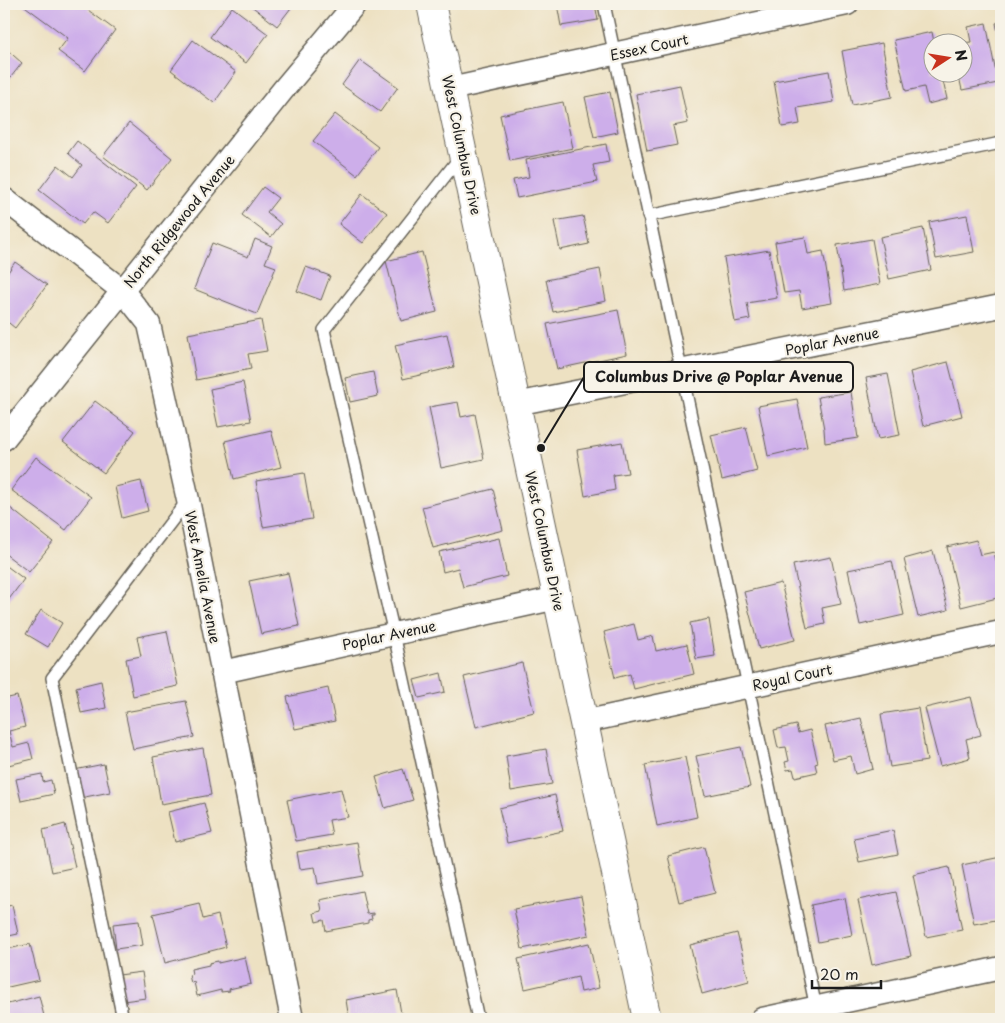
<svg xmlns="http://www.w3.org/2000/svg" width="1005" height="1023" font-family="'Playpen Sans',sans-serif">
  <rect width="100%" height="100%" fill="#f7f3e8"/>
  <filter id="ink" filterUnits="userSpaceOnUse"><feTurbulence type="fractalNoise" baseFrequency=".02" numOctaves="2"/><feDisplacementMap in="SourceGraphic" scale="10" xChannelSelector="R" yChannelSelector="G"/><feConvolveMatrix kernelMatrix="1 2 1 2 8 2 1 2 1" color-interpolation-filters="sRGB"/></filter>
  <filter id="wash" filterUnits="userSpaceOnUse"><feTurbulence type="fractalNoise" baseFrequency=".0096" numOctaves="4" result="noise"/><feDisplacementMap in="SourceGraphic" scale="20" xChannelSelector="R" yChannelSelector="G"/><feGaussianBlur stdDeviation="1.12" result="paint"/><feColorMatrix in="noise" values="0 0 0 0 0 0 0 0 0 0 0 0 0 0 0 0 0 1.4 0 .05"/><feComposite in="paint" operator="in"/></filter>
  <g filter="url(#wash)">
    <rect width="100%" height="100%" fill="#ede1c2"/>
    <g id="blocks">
      <g fill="#cdaeea">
        <path d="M22 4H93L88 10 115 30 85 71 58 51 68 38Z"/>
        <path d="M249 4H294L277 26Z"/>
        <path d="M557 4H595L598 20 561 26Z"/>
        <path d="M232 7 268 34 246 63 210 37Z"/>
        <path d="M1001 22V43H1000L996 23Z"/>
        <path d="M986 23 998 83 962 90 958 72H962V43L971 42 968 27Z"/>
        <path d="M932 32 934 42H932V72H941L947 99 928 104 924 87 906 91 894 40Z"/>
        <path d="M193 40 236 72 214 103 171 70Z"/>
        <path d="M882 43 892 97 852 105 842 51Z"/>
        <path d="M4 47 22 63 7 82 4 79Z"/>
        <path d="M360 60 398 87 380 112 342 85Z"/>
        <path d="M829 71 834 102 797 108 800 124 782 127 774 81Z"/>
        <path d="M680 85 688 123 673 126 677 145 647 151 636 94Z"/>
        <path d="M610 92 618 132 594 137 585 97Z"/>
        <path d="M563 102 573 148 510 161 500 115Z"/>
        <path d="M335 114 378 147 357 175 313 141Z"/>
        <path d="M129 123 172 158 147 190 103 156Z"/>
        <path d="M77 141 136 187 108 223 93 212 83 224 39 190 58 165 73 177 82 165 68 153Z"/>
        <path d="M606 144 609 162 593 165 597 182 517 198 513 180 529 177 526 160Z"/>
        <path d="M263 187 278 198 267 212 281 224 271 237 242 215Z"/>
        <path d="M362 194 387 213 363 243 339 224Z"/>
        <path d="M967 215 974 252 936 259 929 222Z"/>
        <path d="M583 216 589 244 560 250 554 221Z"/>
        <path d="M923 228 931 270 889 279 880 237Z"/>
        <path d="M805 237 808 254 823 251 832 303 802 308 799 291 784 293 775 242Z"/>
        <path d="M255 239 272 246 265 263 276 267 257 314 194 289 212 243 248 257Z"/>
        <path d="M872 239 880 284 844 291 837 245Z"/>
        <path d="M769 250 777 298 747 303 750 319 735 322 724 258Z"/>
        <path d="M422 252 437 312 401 321 386 261Z"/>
        <path d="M15 262 47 285 15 328 4 319V278Z"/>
        <path d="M306 267 330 276 321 300 297 291Z"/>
        <path d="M600 269 606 301 553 312 546 280Z"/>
        <path d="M618 310 627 354 557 369 547 324Z"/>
        <path d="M261 320 267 351 248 354 251 369 196 380 188 334Z"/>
        <path d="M447 334 454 367 403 379 395 345Z"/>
        <path d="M948 362 962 416 923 426 910 372Z"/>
        <path d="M373 372 378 396 350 402 345 378Z"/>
        <path d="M888 374 900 435 878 439 866 378Z"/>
        <path d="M243 382 251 421 218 427 210 389Z"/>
        <path d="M851 392 858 438 825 443 824 429 818 397Z"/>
        <path d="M797 399 807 447 768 456 758 406Z"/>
        <path d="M95 401 135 431 104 473 63 442Z"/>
        <path d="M458 402 461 417 475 414 484 459 441 468 429 407Z"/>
        <path d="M746 427 757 471 722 480 711 435Z"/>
        <path d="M271 430 281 467 234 479 225 441Z"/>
        <path d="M622 442 628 473 613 475 615 490 585 496 577 450Z"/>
        <path d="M36 457 91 497 66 530 11 490Z"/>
        <path d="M304 473 312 519 263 527 256 481Z"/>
        <path d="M141 481 148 511 122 518 115 487Z"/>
        <path d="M493 489 503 530 433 548 422 507Z"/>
        <path d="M4 503 53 542 29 572 4 553Z"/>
        <path d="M499 538 507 576 463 587 458 568 443 572 439 552Z"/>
        <path d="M976 540 980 555 994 552 1001 582V597L961 607 947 547Z"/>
        <path d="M933 551 948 610 918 617 904 559Z"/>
        <path d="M831 557 841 604 822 608 825 624 807 628 793 565Z"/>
        <path d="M892 561 904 615 860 625 848 570Z"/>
        <path d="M4 564 24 579 4 606Z"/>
        <path d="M288 573 299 626 261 634 249 581Z"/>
        <path d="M781 583 795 640 759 649 744 592Z"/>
        <path d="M41 610 62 623 48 647 26 634Z"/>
        <path d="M709 619 715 656 696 659 690 623Z"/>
        <path d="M634 624 638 640 653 636 656 651 687 644 694 674 634 689 630 674 615 678 604 632Z"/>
        <path d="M167 631 178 686 133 696 126 659 141 656 137 637Z"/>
        <path d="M522 663 534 712 476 727 464 677Z"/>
        <path d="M441 673 445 692 419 698 414 680Z"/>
        <path d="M101 681 106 708 81 713 76 687Z"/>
        <path d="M328 688 335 721 295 729 287 697Z"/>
        <path d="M17 696 25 727 9 731 13 747 29 743 33 759 4 766V699Z"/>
        <path d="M971 697 981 735 966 739 970 758 940 766 925 708Z"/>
        <path d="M186 701 194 737 133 749 125 712Z"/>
        <path d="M918 708 927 761 890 767 881 714Z"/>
        <path d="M861 718 873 769 855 774 851 756 833 760 825 726Z"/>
        <path d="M796 725 798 733 810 730 818 763 815 764 817 772 795 777 793 769 787 770 785 762 789 761 786 747 778 748 774 730Z"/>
        <path d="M741 747 750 787 705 796 696 756Z"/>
        <path d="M203 748 211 795 161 804 153 757Z"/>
        <path d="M546 749 552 784 511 791 506 756Z"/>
        <path d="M685 757 697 817 657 826 645 765Z"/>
        <path d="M104 764 110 792 80 798 74 770Z"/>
        <path d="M403 769 413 800 385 808 376 777Z"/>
        <path d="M42 774 43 782 51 780 54 794 21 801 16 779Z"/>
        <path d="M341 789 348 817 329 820 332 835 296 841 287 800Z"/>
        <path d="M555 795 563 831 507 843 499 808Z"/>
        <path d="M204 803 212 833 175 842 168 812Z"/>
        <path d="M65 824 75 867 52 872 43 830Z"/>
        <path d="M893 830 898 854 859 862 854 838Z"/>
        <path d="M357 842 363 876 318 884 315 867 300 869 297 852Z"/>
        <path d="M704 847 715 893 679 902 668 856Z"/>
        <path d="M1001 857V919L974 924 962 865Z"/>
        <path d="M949 867 962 930 926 937 913 875Z"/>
        <path d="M362 891 367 914 374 913V915H371L372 919 368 920V923L326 931 324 920 316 922 314 913 322 911 320 900Z"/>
        <path d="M896 892 911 956 872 965 858 900Z"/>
        <path d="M581 896 589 935 522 949 514 909Z"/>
        <path d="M845 898 852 935 818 942 811 905Z"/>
        <path d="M199 903 203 919 218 915 226 947 165 963 153 914Z"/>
        <path d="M12 905 18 934 4 937V907Z"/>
        <path d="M139 921 143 945 116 949 113 924Z"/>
        <path d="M737 933 749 981 702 994 690 945Z"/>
        <path d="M589 943 599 988 581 992 578 977 525 989 518 959Z"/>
        <path d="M30 944 39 980 4 988V950Z"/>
        <path d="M245 957 251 984 229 989 230 991 221 992V990L197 996 194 982 191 983 189 975 192 974 191 969 209 965V963L218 961V963Z"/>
        <path d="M142 972 146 998 123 1001 119 975Z"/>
        <path d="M397 990 402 1019H349L346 1000Z"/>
        <path d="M39 996 44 1016 31 1019H4V1005Z"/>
      </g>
    </g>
  </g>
  <g filter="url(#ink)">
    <use href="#blocks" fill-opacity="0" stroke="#656156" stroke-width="1"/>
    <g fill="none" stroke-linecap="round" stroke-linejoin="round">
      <g stroke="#656156" stroke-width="14">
        <g id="lane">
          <path d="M604 4C676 338 744 673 816 1008"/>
          <path d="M461 156 324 330 394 634 478 1019"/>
          <path d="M648 216 1001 143"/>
          <path d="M123 1019 52 678 187 501"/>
        </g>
      </g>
      <g stroke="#656156" stroke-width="25">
        <g id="street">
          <path d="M450 89 847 4"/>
          <path d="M4 199 123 291 149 324 188 500 292 1019"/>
          <path d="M516 404 1001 306"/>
          <path d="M4 439 283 90 355 4"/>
          <path d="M222 672 557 598"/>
          <path d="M583 722 1001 632"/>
          <path d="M762 1019 1001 968"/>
        </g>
      </g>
      <g stroke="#656156" stroke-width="30">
        <path id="secondary" d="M431 4 647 1019"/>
      </g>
      <use href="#lane" stroke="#fff" stroke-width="11"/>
      <use href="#street" stroke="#fff" stroke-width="22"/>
      <use href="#secondary" stroke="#fff" stroke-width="28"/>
    </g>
  </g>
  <g text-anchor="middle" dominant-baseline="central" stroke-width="4.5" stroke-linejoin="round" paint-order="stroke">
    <g font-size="14" fill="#1c1c1c" stroke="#f7f3e8">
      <text transform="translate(649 47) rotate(-12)">Essex Court</text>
      <text transform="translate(462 145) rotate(78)">West Columbus Drive</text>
      <text transform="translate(179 221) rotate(-51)">North Ridgewood Avenue</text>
      <text transform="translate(832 341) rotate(-11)">Poplar Avenue</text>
      <text transform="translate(545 541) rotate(78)">West Columbus Drive</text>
      <text transform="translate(203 577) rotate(79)">West Amelia Avenue</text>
      <text transform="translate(389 635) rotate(-12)">Poplar Avenue</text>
      <text transform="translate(792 677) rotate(-12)">Royal Court</text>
    </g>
  </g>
  <path fill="none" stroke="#1c1c1c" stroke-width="2" d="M541 448L584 377"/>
  <circle fill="#1c1c1c" stroke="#f7f3e8" stroke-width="2" cx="541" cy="448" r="5"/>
  <rect fill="#f7f3e8" stroke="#1c1c1c" stroke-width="2" x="584" y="362" width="269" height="30" rx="5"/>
  <g font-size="15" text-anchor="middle" font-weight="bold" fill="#1c1c1c">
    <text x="719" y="382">Columbus Drive @ Poplar Avenue</text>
  </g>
  <rect width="1005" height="1023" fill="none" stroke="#f7f3e8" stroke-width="20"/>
  <g transform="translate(948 58) rotate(78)"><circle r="24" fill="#f7f3e8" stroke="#9f9d96"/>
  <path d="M0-4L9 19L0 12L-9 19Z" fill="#c8321e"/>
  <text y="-8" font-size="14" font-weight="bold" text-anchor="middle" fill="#1c1c1c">N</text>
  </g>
  <path d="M812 980v8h69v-8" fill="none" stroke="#1c1c1c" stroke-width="2.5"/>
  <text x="820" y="980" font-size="15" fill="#1c1c1c" stroke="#f7f3e8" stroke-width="4" paint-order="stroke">20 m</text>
</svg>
